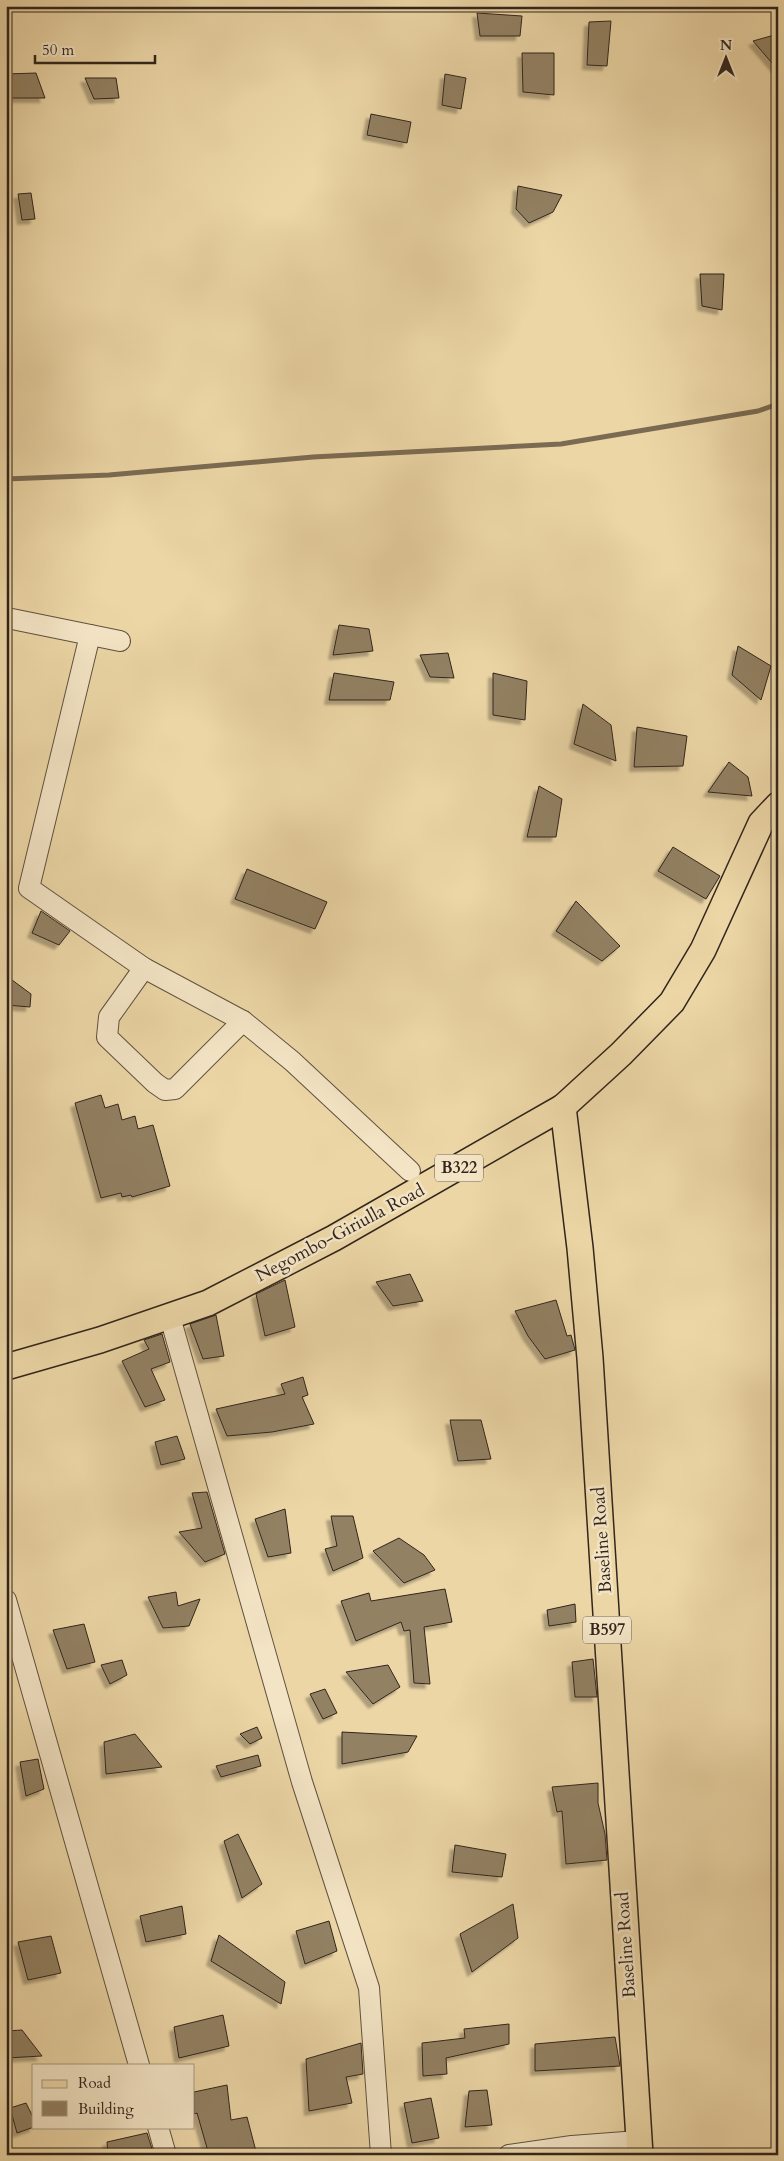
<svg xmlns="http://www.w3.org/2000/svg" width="784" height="2161" font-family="Cardo,serif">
  <defs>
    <filter id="shadow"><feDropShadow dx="-4.5" dy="4.5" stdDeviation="1" flood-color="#0004"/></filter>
  </defs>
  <rect width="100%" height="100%" fill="#ecd6a6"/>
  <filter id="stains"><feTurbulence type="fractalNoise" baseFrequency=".004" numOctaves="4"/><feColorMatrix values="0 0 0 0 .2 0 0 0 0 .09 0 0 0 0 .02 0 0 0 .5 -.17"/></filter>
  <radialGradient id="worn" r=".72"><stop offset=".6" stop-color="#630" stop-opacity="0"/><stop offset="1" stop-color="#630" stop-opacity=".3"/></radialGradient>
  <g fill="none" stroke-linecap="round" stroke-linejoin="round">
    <path stroke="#7b6b53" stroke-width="5" d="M6 479 109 475 313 457 561 444 758 411 778 404"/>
  </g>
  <g fill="#928164" stroke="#31251d" filter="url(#shadow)">
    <path d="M477 13 522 16 520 36H480Z"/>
    <path d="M611 21 607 66 587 65 589 22Z"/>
    <path d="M778 34V70L753 41Z"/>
    <path d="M522 53H554V95L523 92Z"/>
    <path d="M36 73 45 98H12L6 83V74Z"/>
    <path d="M445 74 466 78 461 109 442 105Z"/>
    <path d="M85 78H116L119 98 94 99Z"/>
    <path d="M371 114 411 122 407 143 367 135Z"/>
    <path d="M518 186 562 195 553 212 529 223 516 209Z"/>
    <path d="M31 193 35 219 22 220 18 194Z"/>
    <path d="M700 274H724L722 310 702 306Z"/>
    <path d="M339 625 369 629 373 651 333 655Z"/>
    <path d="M738 646 771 666 761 700 732 675Z"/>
    <path d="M448 653 454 678 430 677 420 655Z"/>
    <path d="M334 673 394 682 390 700H329Z"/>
    <path d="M493 673 527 681 525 720 493 715Z"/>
    <path d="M583 704 611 725 616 761 574 744Z"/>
    <path d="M637 727 687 736 683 766 634 767Z"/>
    <path d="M729 762 748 777 752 796 708 792Z"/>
    <path d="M539 786 562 799 556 837H527Z"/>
    <path d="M673 847 720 876 706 899 658 871Z"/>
    <path d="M247 869 327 902 315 929 235 899Z"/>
    <path d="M576 901 620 946 602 961 556 931Z"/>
    <path d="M41 911 70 931 59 945 32 933Z"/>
    <path d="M8 977 31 994 30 1007 6 1005Z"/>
    <path d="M101 1095 105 1108 118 1104 122 1120 135 1116 138 1129 153 1125 170 1186 132 1197 131 1195 122 1197 121 1193 101 1198 75 1103Z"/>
    <path d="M410 1274 423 1301 393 1306 376 1282Z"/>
    <path d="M285 1280 295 1327 265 1336 256 1294Z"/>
    <path d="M556 1300 567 1336 571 1335 575 1350 545 1359 528 1336 515 1311Z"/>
    <path d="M216 1315 224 1356 203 1359 190 1324Z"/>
    <path d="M162 1334 170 1362 151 1369 165 1400 145 1407 122 1361 149 1349 144 1340Z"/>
    <path d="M303 1377 308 1395 302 1397 314 1424 272 1432 227 1436 216 1409 285 1394 281 1384Z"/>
    <path d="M450 1420H481L491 1459 458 1461Z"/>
    <path d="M177 1436 185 1459 161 1465 155 1442Z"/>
    <path d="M207 1492 225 1554 205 1562 179 1532 202 1528 192 1493Z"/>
    <path d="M285 1509 291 1553 268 1557 255 1519Z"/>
    <path d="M331 1516H353L363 1558 333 1571 325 1549 337 1546Z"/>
    <path d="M399 1538 424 1555 435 1570 404 1583 373 1551Z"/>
    <path d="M445 1589 452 1622 424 1627 430 1684 414 1683 410 1630 404 1631 401 1622 356 1641 341 1601 369 1593 371 1601Z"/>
    <path d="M176 1592 178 1606 200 1599 189 1626 163 1628 148 1597Z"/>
    <path d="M575 1604 576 1622 549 1626 547 1610Z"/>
    <path d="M84 1624 95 1662 67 1669 53 1630Z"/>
    <path d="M593 1659 597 1697H575L572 1662Z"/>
    <path d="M122 1660 127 1675 110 1684 101 1665Z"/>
    <path d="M388 1665 400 1687 373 1704 346 1672Z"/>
    <path d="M325 1689 337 1713 323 1719 310 1694Z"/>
    <path d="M257 1727 262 1738 250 1744 240 1734Z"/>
    <path d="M342 1732 417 1736 408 1752 342 1764Z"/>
    <path d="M135 1734 162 1767 106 1774 104 1742Z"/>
    <path d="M258 1755 261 1766 221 1777 216 1766Z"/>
    <path d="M38 1759 44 1789 26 1796 20 1762Z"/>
    <path d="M598 1783V1803L605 1834 607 1860 566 1864 562 1811 557 1812 552 1787Z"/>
    <path d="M238 1834 262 1884 242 1898 224 1841Z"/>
    <path d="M455 1845 506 1854 502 1877 452 1872Z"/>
    <path d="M513 1904 518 1938 472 1972 460 1934Z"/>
    <path d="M182 1906 186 1934 146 1942 140 1916Z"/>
    <path d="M329 1921 337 1951 305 1964 296 1931Z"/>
    <path d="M219 1935 285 1982 281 2004 211 1961Z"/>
    <path d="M51 1936 61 1973 28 1980 18 1942Z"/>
    <path d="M223 2015 229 2046 179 2058 174 2027Z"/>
    <path d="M509 2024V2044L446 2058 447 2074 423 2076 422 2043 465 2038 464 2029Z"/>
    <path d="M22 2030 42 2056 6 2058V2031Z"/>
    <path d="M615 2037 620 2066 535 2071V2044Z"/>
    <path d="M361 2043 363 2074 346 2077 352 2103 309 2111 306 2059Z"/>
    <path d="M227 2085 231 2120 247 2117 257 2155H209L197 2113 194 2114V2092Z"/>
    <path d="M487 2090 492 2125 465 2127 469 2091Z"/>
    <path d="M431 2098 439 2138 412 2143 404 2103Z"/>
    <path d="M26 2103 34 2119V2127L17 2133 10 2108Z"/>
    <path d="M147 2133 154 2155H108L107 2142Z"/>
  </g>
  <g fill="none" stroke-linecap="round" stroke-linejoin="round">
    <g stroke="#60513f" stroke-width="22">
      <g id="minor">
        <path d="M12 619 120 641"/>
        <path d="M90 635 29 888 144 968 243 1021 292 1061 410 1171"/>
        <path d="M144 968 109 1017 107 1037 155 1083 165 1090 175 1089 243 1021"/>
        <path d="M170 1317 302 1782 369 1988 381 2155"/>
        <path d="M6 1600 139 2065"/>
        <path d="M158 2127 166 2155"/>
        <path d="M509 2155 572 2146 638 2141"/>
      </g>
    </g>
    <g stroke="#31251d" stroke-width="28">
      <g id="major">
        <path d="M563 1107 580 1248 590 1358 640 2155"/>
        <path d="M6 1367 100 1340 208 1303 334 1238 563 1107 621 1054 672 1002 703 950 761 823 778 805"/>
      </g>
    </g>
    <use href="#minor" stroke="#f3e4c5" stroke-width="20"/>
    <use href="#major" stroke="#ecd6a6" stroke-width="25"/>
  </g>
  <g text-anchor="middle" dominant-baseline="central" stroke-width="5" stroke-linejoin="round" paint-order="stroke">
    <g fill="#f3e4c5" stroke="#6b5e4f" stroke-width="1">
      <rect x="435" y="1154.5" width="48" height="27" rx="4"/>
      <rect x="583" y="1616.5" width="48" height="27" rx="4"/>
    </g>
    <g font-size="16" font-weight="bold" fill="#31251d">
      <text x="459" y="1168">B322</text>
      <text x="607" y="1630">B597</text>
    </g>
    <g font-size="18" fill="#31251d" stroke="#f3e4c5">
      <text transform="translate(340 1233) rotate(-28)">Negombo-Giriulla Road</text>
      <text transform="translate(602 1540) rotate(-94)">Baseline Road</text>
      <text transform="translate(626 1945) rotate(-94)">Baseline Road</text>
    </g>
  </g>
  <rect width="784" height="2161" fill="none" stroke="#ecd6a6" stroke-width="25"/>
  <rect x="8" y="8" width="769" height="2146" fill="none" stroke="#31251d" stroke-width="2.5"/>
  <rect x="12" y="12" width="759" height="2136" fill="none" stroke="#31251d"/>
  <rect x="32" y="2064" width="162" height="65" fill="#f3e4c5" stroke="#a59882"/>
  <rect x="42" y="2080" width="25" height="8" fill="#ecd6a6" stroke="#a59882"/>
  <text x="78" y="2088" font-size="15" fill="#31251d">Road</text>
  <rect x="42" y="2101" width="25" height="15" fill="#928164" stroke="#a59882"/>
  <text x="78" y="2114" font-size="15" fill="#31251d">Building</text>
  <g transform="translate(726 58)" stroke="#f3e4c5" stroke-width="4" paint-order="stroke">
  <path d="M0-4L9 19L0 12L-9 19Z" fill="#31251d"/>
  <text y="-8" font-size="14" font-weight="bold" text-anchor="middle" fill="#31251d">N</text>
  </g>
  <path d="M35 55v8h120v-8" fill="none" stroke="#31251d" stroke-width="2.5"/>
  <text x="42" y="55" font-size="15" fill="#31251d" stroke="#f3e4c5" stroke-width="4" paint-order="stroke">50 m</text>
  <rect width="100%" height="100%" filter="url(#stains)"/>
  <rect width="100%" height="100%" fill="url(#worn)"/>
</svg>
